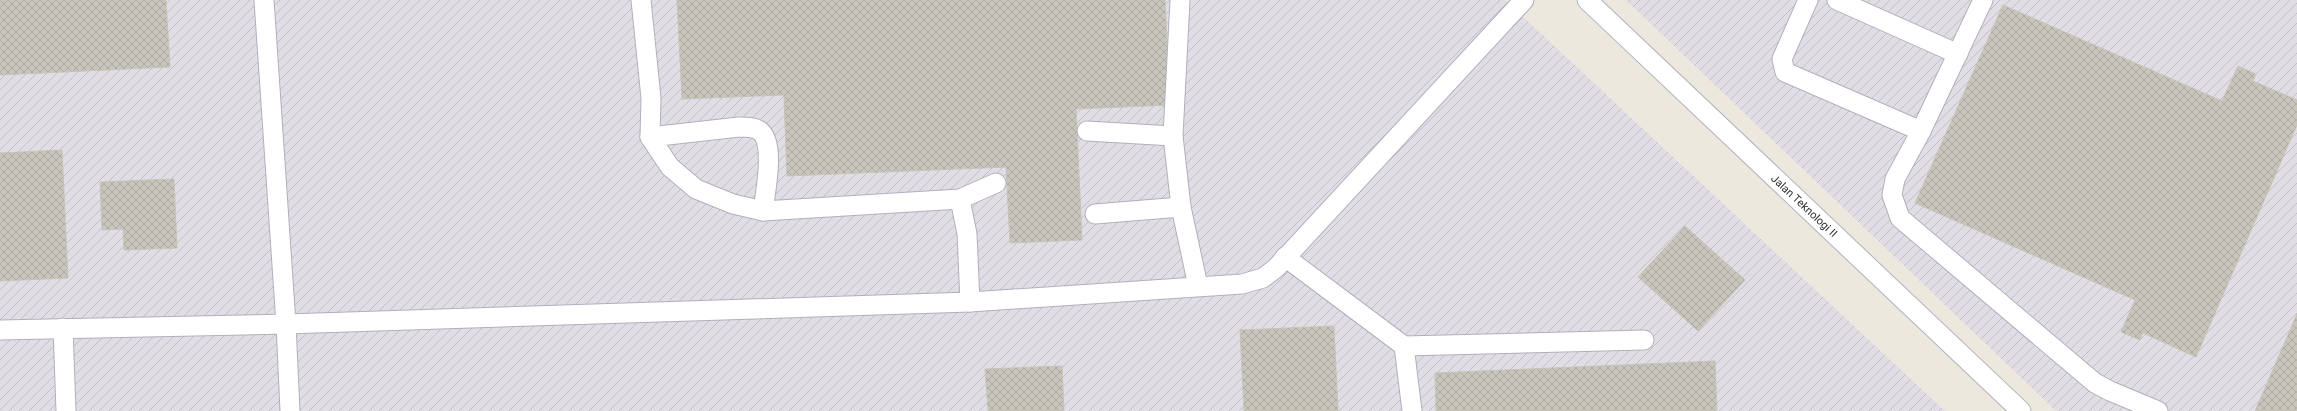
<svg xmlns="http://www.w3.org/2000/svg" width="2297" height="411" font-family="Roboto,sans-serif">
  <defs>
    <pattern id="industrial-furrows" width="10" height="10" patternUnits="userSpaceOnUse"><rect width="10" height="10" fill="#e1dde5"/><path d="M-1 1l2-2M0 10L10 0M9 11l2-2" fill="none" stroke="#c1bec5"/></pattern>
    <pattern id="building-cross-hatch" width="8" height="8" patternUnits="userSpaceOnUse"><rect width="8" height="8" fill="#c7c5bc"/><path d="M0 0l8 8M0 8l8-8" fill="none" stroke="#aba9a2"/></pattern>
  </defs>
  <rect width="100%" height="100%" fill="#ece8dd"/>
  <g fill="url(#industrial-furrows)">
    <path d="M0 0H1505L1945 411H0Z"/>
    <path d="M1626 0H2297V411H2056Z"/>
  </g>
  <g fill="url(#building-cross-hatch)" stroke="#c7c4b7">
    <path d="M0 0H166L170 67 0 75Z"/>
    <path d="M677 0H1165L1170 105 1076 109 1082 240 1010 243 1006 167 787 176 784 95 682 99Z"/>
    <path d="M2003 5 2222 101 2238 66 2256 74 2253 81 2297 100V125L2196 357 2143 333 2140 340 2121 332 2135 300 1915 203Z"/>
    <path d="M62 150 68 278 0 281V153Z"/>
    <path d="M174 179 177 248 124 250 123 229 102 230 100 182Z"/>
    <path d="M1685 226 1745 280 1698 331 1638 277Z"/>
    <path d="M2297 314V411H2255Z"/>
    <path d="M1334 326 1338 411H1244L1240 330Z"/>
    <path d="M1715 361 1717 411H1436L1435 373Z"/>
    <path d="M1062 366 1064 411H988L985 369Z"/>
  </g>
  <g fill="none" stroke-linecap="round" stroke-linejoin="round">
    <g stroke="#b0b0be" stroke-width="21">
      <g id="lane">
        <path d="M264 0 286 324 290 411"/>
        <path d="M641 0 651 98 650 137 670 167 696 189 733 204 763 211 960 199 996 183"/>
        <path d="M1180 0 1173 136 1181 207 1198 286"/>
        <path d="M1587 0 2021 411"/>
        <path d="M1808 0 1782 59 1785 72 1921 131"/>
        <path d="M1837 0 1958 54"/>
        <path d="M1983 0 1921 131 1895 179 1892 195 1900 218 2095 383 2110 391 2158 411"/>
        <path d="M1087 131 1173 136"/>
        <path d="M650 137 739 127C746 127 754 127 760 131 776 144 765 193 763 211"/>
        <path d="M960 199 967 234 970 302"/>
        <path d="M1095 214 1181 207"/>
        <path d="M1285 257 1404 346 1644 340"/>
        <path d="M63 328 66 411"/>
        <path d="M0 330 286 324 970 302 1242 284 1263 278 1276 268 1524 0"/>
        <path d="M1404 346 1412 411"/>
      </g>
    </g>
    <use href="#lane" stroke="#fff" stroke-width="19"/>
  </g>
  <g text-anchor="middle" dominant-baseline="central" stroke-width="4" stroke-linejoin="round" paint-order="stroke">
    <g font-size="11" fill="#2a2a2a" stroke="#fff">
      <text transform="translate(1804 206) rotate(43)">Jalan Teknologi II</text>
    </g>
  </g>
</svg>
